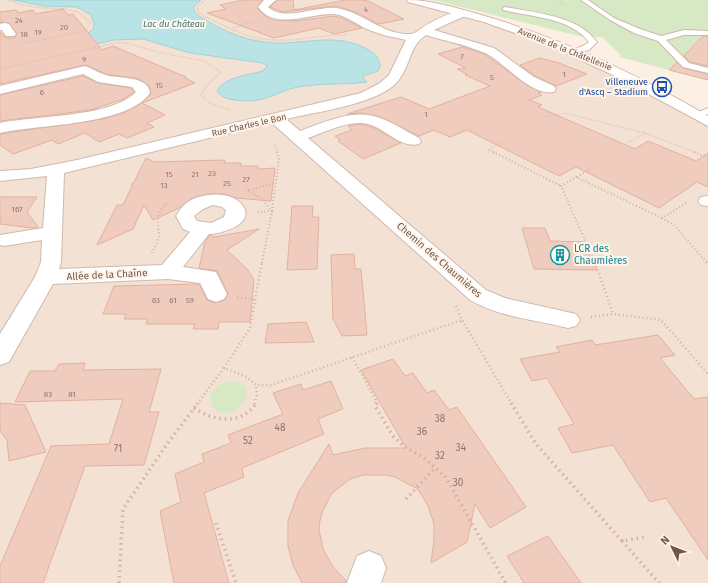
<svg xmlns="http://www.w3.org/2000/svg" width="708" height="583" font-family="'Fira Sans',sans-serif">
  <rect width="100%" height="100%" fill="#fcf0e5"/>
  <path fill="#f3e1d4" d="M0 0H414L525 31 708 117V583H0Z"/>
  <g fill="#d7e9c4">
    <path d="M433 0H708V80L619 57 621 55 602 37H583Z"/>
    <path d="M229 381C269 381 233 432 211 405L210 395 217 386Z"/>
  </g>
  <path fill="#bae3e5" stroke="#a1d4d6" d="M13 0H201L194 6C193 14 201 17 207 21 224 31 245 40 265 42 299 47 332 31 365 48 373 52 379 56 380 66L378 71 363 76V78L367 82C346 85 325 83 305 86 277 89 267 105 236 100 228 99 221 98 217 91 224 77 249 75 263 71L267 66 263 63 190 53 143 39 113 40 67 51 93 29 94 24 91 15 77 7 44 6Z"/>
  <g fill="#f0ccbe" stroke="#e2b19e">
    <path d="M243 0H262L257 8 265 16 273 20 294 21 334 16 342 18 362 28 334 34 319 28 274 38 207 13 226 9 220 5Z"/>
    <path d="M277 0H293L294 10 345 0H361L368 1 404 19 379 24 355 12 336 6 283 12 270 7Z"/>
    <path d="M63 9 68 15 73 14 102 50 113 46 186 77H184L195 83 142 103 165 115 147 123 154 127 127 138 119 134 99 142 85 133 58 144 52 140 13 154 0 145V134L103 119 123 113 139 105 151 94 149 86 139 79 106 74 85 65 0 84V32L6 38H14L17 34 9 23 0 22V12L16 10 18 13 33 10 35 14Z"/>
    <path d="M703 36H708V66L690 62 684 56Z"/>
    <path d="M462 47 484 54 527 85 541 92 538 93 542 95 529 100 542 105 538 107 612 139 635 149 648 141 696 161 708 153V187L697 182 659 208 576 167 559 176 467 130 450 137 434 130 419 136 380 117 360 113 347 114 401 97 429 109 490 86 465 75 467 74 457 69 466 68 438 54Z"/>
    <path d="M540 58 559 63 587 74 556 86 535 76 520 65Z"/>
    <path d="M677 62 683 68 708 74V80L669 70Z"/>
    <path d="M83 76 98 83 131 88 134 92 123 99 91 110 0 121V95Z"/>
    <path d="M361 124 374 128 401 143 363 159 338 141 340 140 335 136 352 130 348 126Z"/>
    <path d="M146 158 154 162 225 160 224 163H241V166H258V169L275 168 271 201 236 198 225 194H208L193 198 179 208 153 220 144 205 133 229 97 245 117 205H123L132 186 131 184H133Z"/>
    <path d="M0 197H37L27 212 38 227 32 228 0 224Z"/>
    <path d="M292 206H313L312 217H319L317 269 287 270Z"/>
    <path d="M522 228H545L550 241 584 242 597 270 534 269Z"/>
    <path d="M259 229 227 250 248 270 254 280 250 322H219L218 329H193L195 324H146L148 319H124L126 314H103L114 286 199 284 207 300 215 303 225 300 228 293 217 271 199 268 205 242 210 235 214 237Z"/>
    <path d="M354 254 355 269H361L367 335 342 336 333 319 331 255Z"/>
    <path d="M306 322 314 342 265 343 268 324Z"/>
    <path d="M658 335 675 355 660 358 694 399 708 397V560L666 498 650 502 613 445 572 453 558 428 574 424 547 378 532 381 520 359 560 352 556 347 592 340 595 345Z"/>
    <path d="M393 359 405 376 413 373 427 393 434 390 449 410 457 407 526 507 490 528 475 504 467 542 431 563 434 540V524L428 506 418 489 395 477 386 475H363L350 479 332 493 323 510 320 520 319 529 323 549 333 567 346 581V583H302L293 565 288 546V521L298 493 329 444 333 455 365 448H406L361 370Z"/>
    <path d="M85 363 83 370 161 369 149 412H159L144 465 85 466 43 583H0V566L51 446 109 444 123 399 15 402 30 371H55L59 364Z"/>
    <path d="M331 381 343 409 318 419 324 434 242 468 244 477 204 493 229 583H174L160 511 181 502 175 474 204 462 202 454 231 443 228 435 283 414 273 393 301 384 303 390Z"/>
    <path d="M0 403 25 405 46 452 9 461 7 440 0 431Z"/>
    <path d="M548 536 581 583H524L507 556Z"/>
  </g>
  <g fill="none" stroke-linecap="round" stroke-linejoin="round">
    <g stroke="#cfb9af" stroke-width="2">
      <g id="lane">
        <path d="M581 0H588L614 18 640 29 661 36 684 30 708 31V35H684L666 40 689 63 708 68V73L683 67 658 41 634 33 610 20Z"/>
        <path d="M505 7C535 13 577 15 597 42L589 50 572 54V50L583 46 589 42C570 17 531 17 503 10V8Z"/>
        <path d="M708 108V114L697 118 692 115Z"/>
      </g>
    </g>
    <g stroke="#cfb9af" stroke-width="2">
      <g id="street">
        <path d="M264 0H276L268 7C284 22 317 6 336 8 361 11 384 36 411 34 414 34 419 30 422 28 431 22 457 8 467 11L468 13 467 15 434 30 494 48 534 77 554 86 556 89 554 92C532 97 504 62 485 53 467 45 445 41 426 35 409 46 411 65 398 81 379 104 316 112 286 119L300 131C325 122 354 108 380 118 394 123 406 131 419 138L421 141 419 144C401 149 385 128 368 124 349 119 326 132 308 138L486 290 505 298 576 314 580 320 576 326 568 328C535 319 501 318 470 300L272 123 64 173 61 262 59 269 162 265 190 232 183 229 176 216C179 211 182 206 188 202 202 193 232 190 243 206 255 224 221 234 209 234L183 267 216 272 227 294 224 299 216 302 208 299 200 283 168 279 53 284 9 362 0 365V334L35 277 41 262 42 240 4 246 0 245V235L43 228 47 176 0 181V171L31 169 77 160 361 93 380 83 389 75 406 40C393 37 380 35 367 29 357 25 346 15 334 14 310 13 275 31 258 7ZM213 205 222 207 226 210 224 217 211 223 197 221 194 216 203 209Z"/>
        <path d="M5 23 9 24 16 34 14 36H6L2 30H0V24Z"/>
        <path d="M85 66C92 68 98 73 106 75 117 79 149 75 150 93 127 126 39 124 0 133V123C37 115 110 118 136 92L132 87 98 82 83 74 0 94V86Z"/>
        <path d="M708 196V206L701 205 698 201 701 197Z"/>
        <path d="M369 551 381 556 386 568 381 583H347L357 556Z"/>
      </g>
    </g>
    <g stroke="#d2b8ac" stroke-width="2">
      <path id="secondary" d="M407 0C432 0 457 8 481 15 562 38 636 74 708 116V126L617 77 551 46 484 22 408 2Z"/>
    </g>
    <g stroke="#d5afa1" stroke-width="1.5" stroke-dasharray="0.5 1.5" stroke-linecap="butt">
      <path d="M8 0C20 5 32 7 45 8 63 9 78 7 90 23L87 29 81 32 25 43"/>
      <path d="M205 0 197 7 199 13C221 25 246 38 271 40 297 42 322 34 348 35"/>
      <path d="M559 0 564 5"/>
      <path d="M234 28 253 21"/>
      <path d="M0 69 115 43H127L157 52 204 61 221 72 206 86 201 95 210 103 230 110"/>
      <path d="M544 117 565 113 645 133 697 153"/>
      <path d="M629 142 645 133"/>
      <path d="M275 144 278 153"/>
      <path d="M495 153 488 150 505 141"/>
    </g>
    <g stroke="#d5afa1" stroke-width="2" stroke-dasharray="1 2.5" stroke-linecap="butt">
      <path d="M493 152 561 186"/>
      <path d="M694 152 708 158"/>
      <path d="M577 177 592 168"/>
      <path d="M245 189 261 198 272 211 257 212"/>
      <path d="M249 190 276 183"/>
      <path d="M686 203 662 218 675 226 707 263"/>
      <path d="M152 253C154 248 159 240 159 235 158 220 155 215 167 203"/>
      <path d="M262 263 272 211 279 158 277 152"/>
      <path d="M595 263 561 186 576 177 662 218"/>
    </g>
    <g stroke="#d5afa1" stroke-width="2.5" stroke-dasharray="1 3" stroke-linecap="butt">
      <path d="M595 262 613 314"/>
      <path d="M706 262 708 264"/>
      <path d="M237 297 255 300"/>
      <path d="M456 306 462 320 512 404"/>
      <path d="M591 317 613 314 661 320 708 374"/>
      <path d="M352 357 377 402 376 404"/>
      <path d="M224 368 250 328 262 262"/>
      <path d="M197 404 224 368 247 377 256 385H271L462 320"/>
      <path d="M255 404 257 395 256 385"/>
    </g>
    <g stroke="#d5afa1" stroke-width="3.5" stroke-dasharray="1.5 4" stroke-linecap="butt">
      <path d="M377 403 375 406 393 436 405 447 424 458 445 476 505 582 502 583"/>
      <path d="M511 403 536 444 622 541 645 537"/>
      <path d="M194 408C213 421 242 426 256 403"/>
      <path d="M406 499 435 468"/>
      <path d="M216 523 236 583"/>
      <path d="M622 541 659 583"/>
      <path d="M119 583 123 509 165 447 198 403"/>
    </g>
    <use href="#lane" fill="#fff" fill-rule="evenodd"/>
    <use href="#street" fill="#fff" fill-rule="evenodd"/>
    <use href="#secondary" fill="#fff" fill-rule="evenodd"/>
  </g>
  <defs>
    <g id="bus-ring" transform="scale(1)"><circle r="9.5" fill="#fef5eb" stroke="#1a4fb4" stroke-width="1.5"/><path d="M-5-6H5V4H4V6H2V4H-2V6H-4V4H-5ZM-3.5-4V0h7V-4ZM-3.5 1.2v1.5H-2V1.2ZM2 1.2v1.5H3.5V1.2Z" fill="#1a4fb4"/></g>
    <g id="building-ring" transform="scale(1)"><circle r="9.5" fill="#fef5eb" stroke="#0f9aa8" stroke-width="1.5"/><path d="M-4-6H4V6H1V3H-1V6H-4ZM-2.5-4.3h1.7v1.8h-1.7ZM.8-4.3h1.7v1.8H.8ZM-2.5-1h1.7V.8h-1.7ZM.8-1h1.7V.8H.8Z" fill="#0f9aa8"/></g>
  </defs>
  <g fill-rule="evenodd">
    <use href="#bus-ring" x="662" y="87"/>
    <use href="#building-ring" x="560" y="255"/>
  </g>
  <g text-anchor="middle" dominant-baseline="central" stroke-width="4" stroke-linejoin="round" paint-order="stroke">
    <g font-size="8" fill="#937368">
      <text x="366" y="9">4</text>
      <text x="19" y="20">24</text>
      <text x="64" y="27">20</text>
      <text x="38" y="32">19</text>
      <text x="24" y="34">18</text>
      <text x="462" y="56">7</text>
      <text x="84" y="59">9</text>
      <text x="564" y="74">1</text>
      <text x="492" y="77">5</text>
      <text x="159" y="85">15</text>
      <text x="42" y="92">6</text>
      <text x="426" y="114">1</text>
      <text x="212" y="173">23</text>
      <text x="169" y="174">15</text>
      <text x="195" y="174">21</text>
      <text x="246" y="179">27</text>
      <text x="227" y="183">25</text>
      <text x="164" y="185">13</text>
      <text x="17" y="209">167</text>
      <text x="156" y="300">63</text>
      <text x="173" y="300">61</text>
      <text x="190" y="300">59</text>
      <text x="48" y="394">83</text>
      <text x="72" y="394">81</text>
    </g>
    <g font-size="9" font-style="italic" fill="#407678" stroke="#fef5eb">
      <text x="174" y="24">Lac du Château</text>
    </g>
    <g font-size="9" fill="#74554b" stroke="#fef5eb">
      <text transform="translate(565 49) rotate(22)">Avenue de la Châtellenie</text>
      <text transform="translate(249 125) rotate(-13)">Rue Charles le Bon</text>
    </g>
    <g font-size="9" fill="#164399" stroke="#fef5eb" text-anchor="end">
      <text x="648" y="82">Villeneuve<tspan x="648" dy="10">d'Ascq – Stadium</tspan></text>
    </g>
    <g font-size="10" fill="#0d838f" stroke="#fef5eb" text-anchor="start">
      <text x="574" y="249">LCR des<tspan x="574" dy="12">Chaumières</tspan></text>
    </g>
    <g font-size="10" fill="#74554b" stroke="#fef5eb">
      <text transform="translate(439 260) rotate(41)">Chemin des Chaumières</text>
      <text transform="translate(107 275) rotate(-3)">Allée de la Chaîne</text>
    </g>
    <g font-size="10" fill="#937368">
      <text x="440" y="419">38</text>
      <text x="280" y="428">48</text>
      <text x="422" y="432">36</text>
      <text x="248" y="441">52</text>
      <text x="461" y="448">34</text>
      <text x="118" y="449">71</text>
      <text x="440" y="456">32</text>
      <text x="458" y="483">30</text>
    </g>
  </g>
  <g transform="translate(672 547) rotate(313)" stroke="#fef5eb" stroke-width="3" paint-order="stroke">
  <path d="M0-3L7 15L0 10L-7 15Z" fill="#74554b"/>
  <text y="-6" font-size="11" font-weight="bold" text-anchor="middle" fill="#74554b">N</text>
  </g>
</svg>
